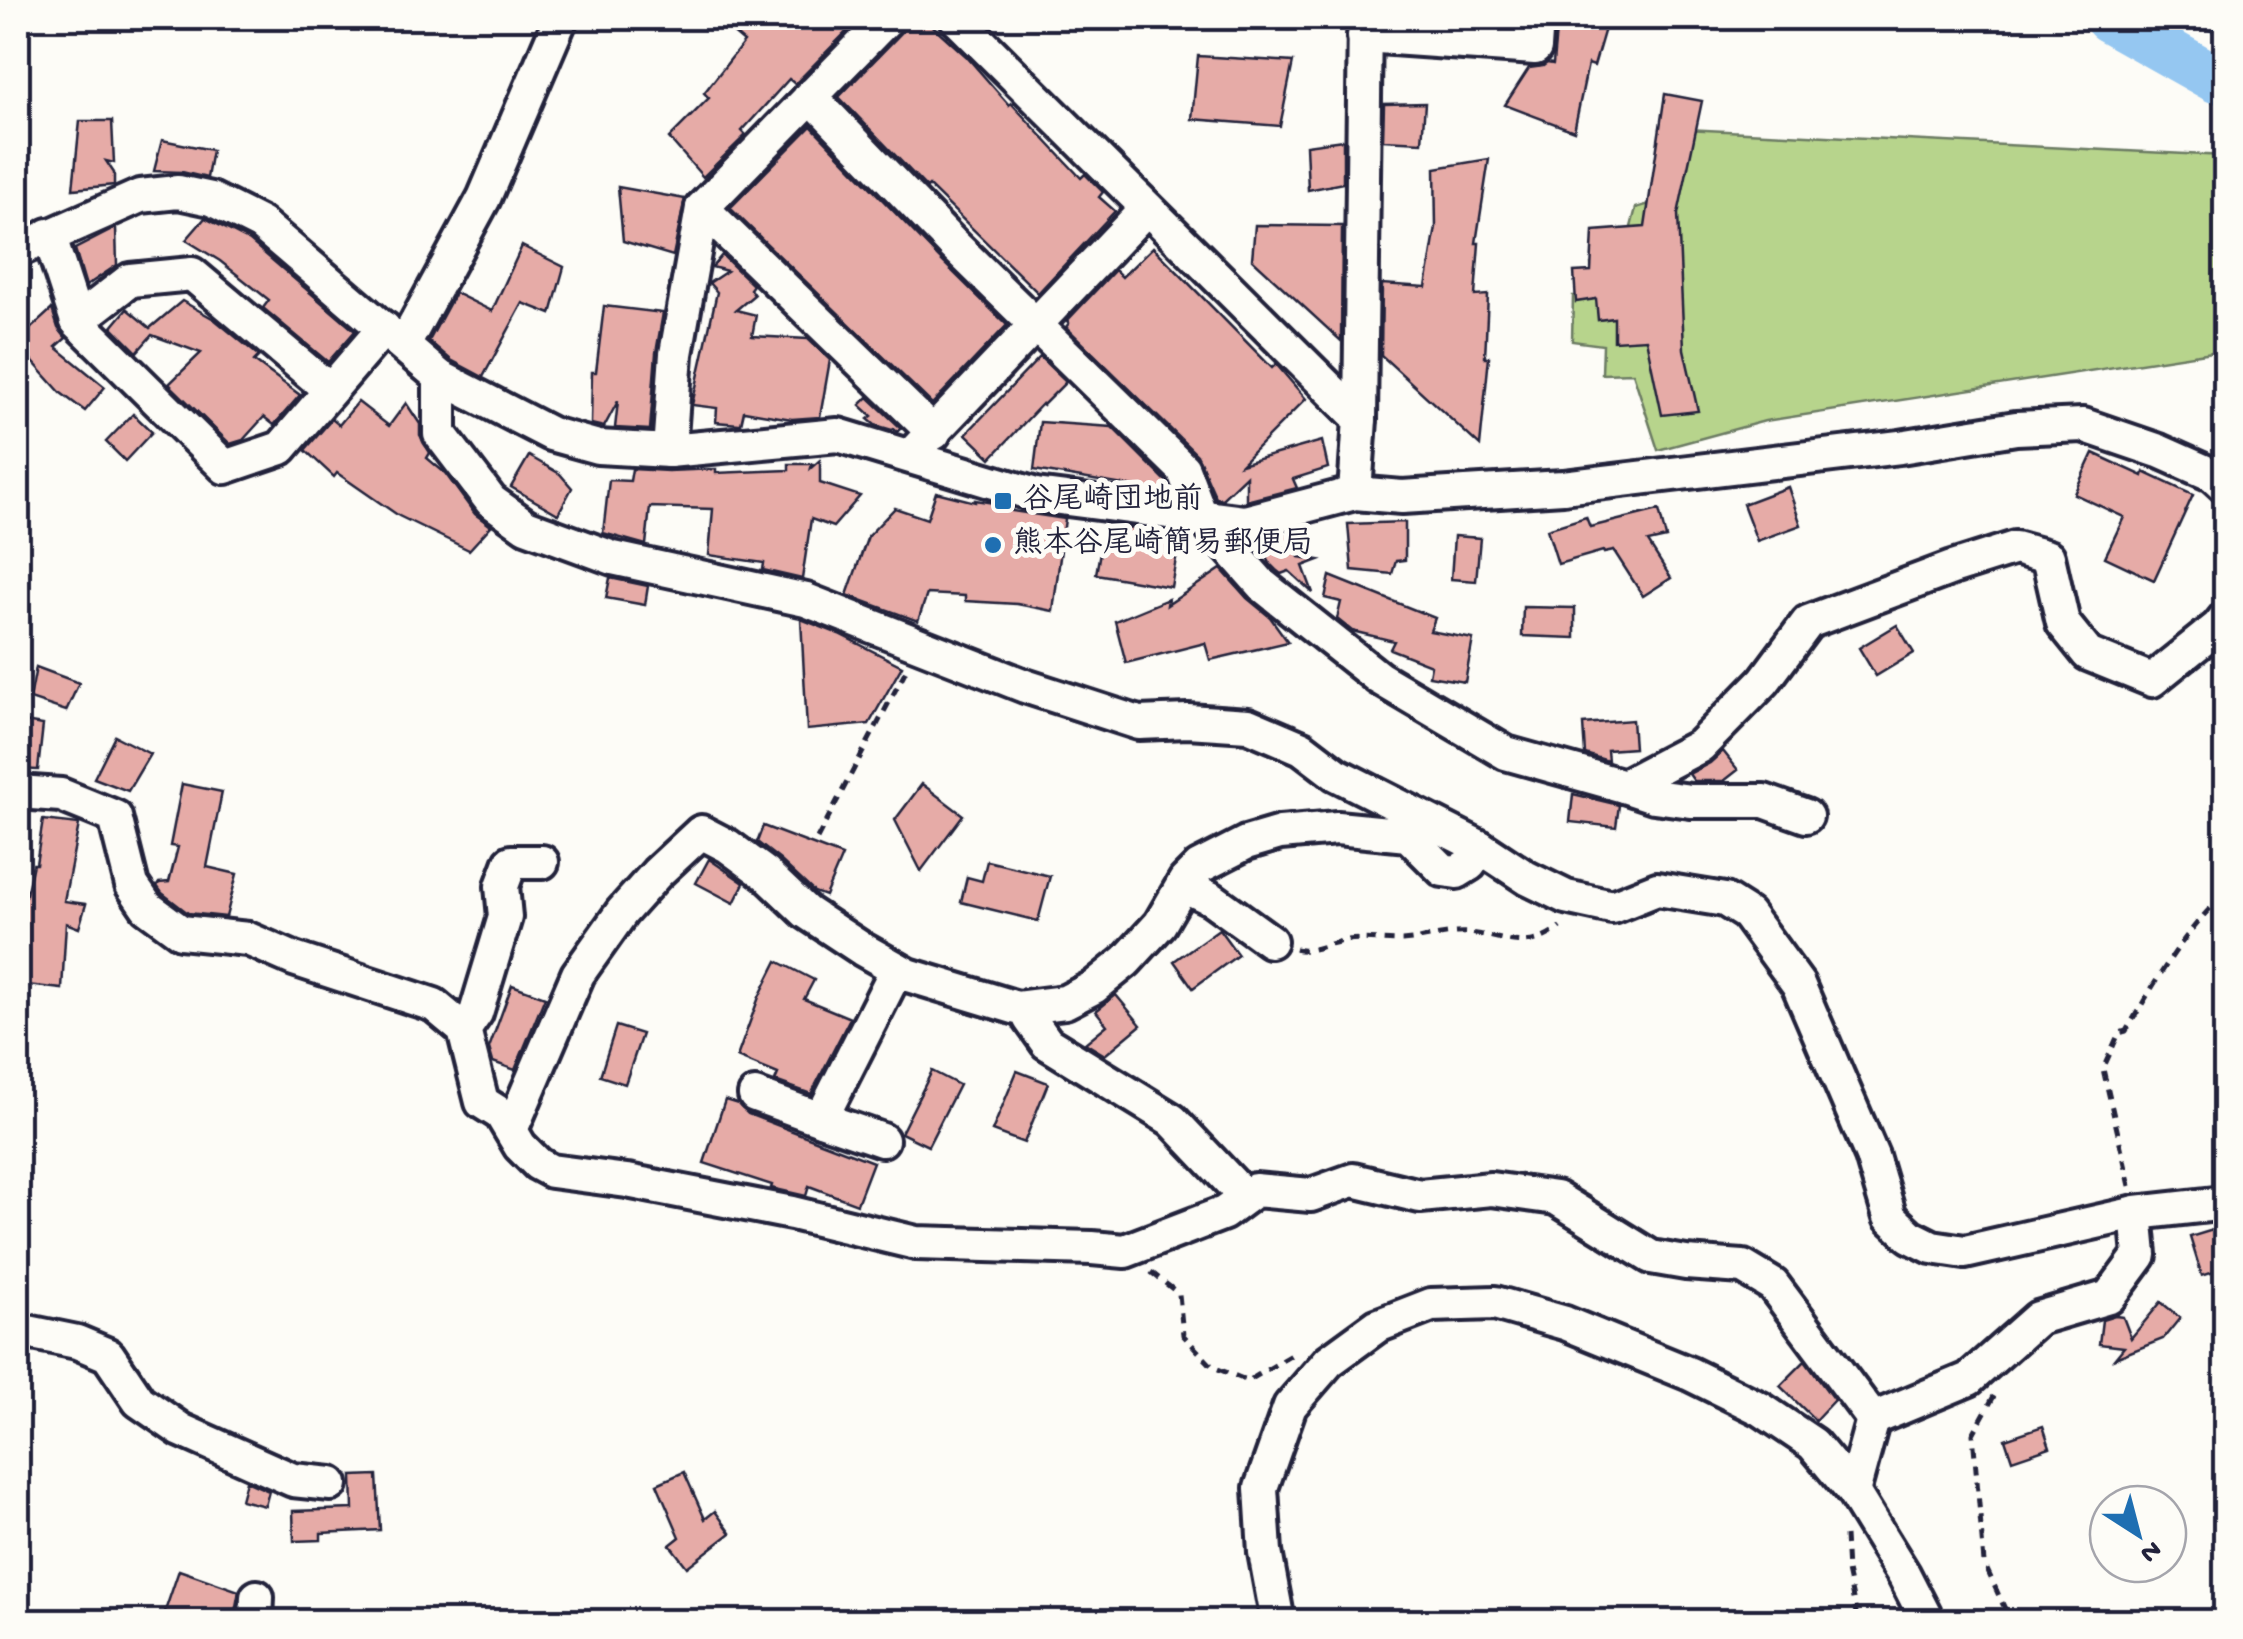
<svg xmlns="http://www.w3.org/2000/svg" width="2243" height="1639" font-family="'Gochi Hand','Klee One',sans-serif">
  <rect width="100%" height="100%" fill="#fdfcf7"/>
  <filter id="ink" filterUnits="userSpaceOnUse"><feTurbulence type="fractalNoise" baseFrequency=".01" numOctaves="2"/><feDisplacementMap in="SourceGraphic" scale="20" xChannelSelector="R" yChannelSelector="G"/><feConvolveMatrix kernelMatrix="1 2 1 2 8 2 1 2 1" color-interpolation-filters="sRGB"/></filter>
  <g filter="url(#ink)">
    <path fill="#b7d48c" stroke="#6c7b64" stroke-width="2.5" d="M1665 128 2225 156V350L1765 421 1658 450 1633 373 1602 374 1603 345 1572 341 1573 296H1593L1591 264 1623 258 1636 208 1653 203Z"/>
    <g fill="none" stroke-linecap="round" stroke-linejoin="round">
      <path stroke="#6785a8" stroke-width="8" d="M2203 18 2207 26 2226 35"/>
      <path stroke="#95c7f1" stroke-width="48" d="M2108 18 2218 80H2226"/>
    </g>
    <g fill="#e6aba7" stroke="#22223b" stroke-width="2.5">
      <path d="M739 18H860L800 79 795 84 789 79 742 131 746 135 703 177 669 138 709 98 704 93 744 42 731 31Z"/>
      <path d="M907 18H924L966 56 1009 105 1011 103 1081 178 1085 174 1103 192 1099 197 1115 211 1038 293 929 186 927 188 839 97 902 32Z"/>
      <path d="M1557 18H1608L1594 66 1588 64 1574 131 1505 105 1529 68 1543 66 1547 63 1553 64Z"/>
      <path d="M1198 56 1293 62 1280 126 1192 119Z"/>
      <path d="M1665 94 1702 101 1678 214 1684 349 1698 411 1662 415 1646 339 1614 341V318L1598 320 1596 299 1576 302 1574 272 1591 271 1593 231 1645 227Z"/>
      <path d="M1425 103 1422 142 1383 140 1384 104Z"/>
      <path d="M80 121H112L114 163 106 161 114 173V185L73 189Z"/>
      <path d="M811 126 939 258 1007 325 932 404 730 208Z"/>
      <path d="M162 140 212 150 207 178 182 172 154 171Z"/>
      <path d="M1343 140V183L1308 190 1306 145Z"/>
      <path d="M1489 159 1476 243H1479L1475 296 1488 295 1485 357H1489L1480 446 1381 355 1382 284 1426 287 1436 227 1435 168Z"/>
      <path d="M618 187 685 199 673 256 623 241Z"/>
      <path d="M205 218 250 241 355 331 328 362 263 308 269 300 220 261 186 240Z"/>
      <path d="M1255 225 1342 226 1341 341 1252 259Z"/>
      <path d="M116 228 117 265 86 286 75 249Z"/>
      <path d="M522 246 564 267 551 314 523 303 483 377 451 360 429 341 455 293 492 311Z"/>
      <path d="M1153 247 1272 368 1276 364 1306 399 1241 464 1322 441 1328 468 1293 479 1297 488 1246 501V476L1222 499 1216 498 1197 455 1066 327 1069 323 1067 321 1115 270 1122 277Z"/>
      <path d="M722 255 753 285 750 289 754 295 736 310 756 315 752 336 808 339 830 360 820 417 792 419 744 411 741 424H739L716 422 717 408 692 405 717 292 709 283 727 271 712 267Z"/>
      <path d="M182 301 214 319 259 356 254 361 300 395 274 425 264 417 243 440 230 444 169 384 201 353 152 335 137 352 112 327 127 309 150 328Z"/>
      <path d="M604 306 663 313 656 353 650 430 615 428 618 401 604 427 591 424 592 372H596Z"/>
      <path d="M52 309 58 328 66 338 56 347 105 387 85 411 61 393 18 345V340Z"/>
      <path d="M1040 357 1066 382 1042 406 1043 403 991 458 966 434Z"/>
      <path d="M868 397 901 428 897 432 894 429 892 430 875 425 868 419 872 416 860 405Z"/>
      <path d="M358 402 389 426 406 403 420 424V435L430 453 427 458 445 473 475 514 491 526 469 550 399 516 337 473 334 477 305 450 332 419 339 425Z"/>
      <path d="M133 414 152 432 125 461 106 442Z"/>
      <path d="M1040 422 1112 427 1167 482 1159 491 1034 470Z"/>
      <path d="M2093 453 2143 476 2144 472 2193 495 2154 580 2105 557 2124 517 2074 494Z"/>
      <path d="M529 456 560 474 572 488 558 514 511 487Z"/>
      <path d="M820 460V483L860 496 833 527 811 519 802 579 763 570 764 563 709 555 713 509 650 507 646 545 603 533 609 480 630 481 632 469 668 471 716 469V473L789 470V464H812L811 468Z"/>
      <path d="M1788 487 1801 525 1757 541 1743 504Z"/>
      <path d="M936 492 975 502V500L994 503 1012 509V511L1065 519 1053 611 1017 604 965 601V596L927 594 918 621 847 595 868 536 895 508 927 519Z"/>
      <path d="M1659 510 1666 538 1648 542 1671 578 1643 596 1614 551 1604 553 1603 551 1558 564 1547 529 1586 517 1590 527Z"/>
      <path d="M1405 522V560L1396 561 1392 574 1352 570 1348 524Z"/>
      <path d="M1105 524 1180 536 1171 587 1096 574Z"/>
      <path d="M1289 531 1299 557 1319 560 1303 566 1313 593 1289 571 1281 574 1276 570 1270 564 1261 539Z"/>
      <path d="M1454 536 1480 538 1476 581 1451 579Z"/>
      <path d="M1221 569 1247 598 1270 617 1288 642 1210 660 1205 643 1126 663 1115 621 1168 599 1167 605Z"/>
      <path d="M1330 576 1435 618 1430 631 1473 639 1465 682 1429 676 1431 665 1390 649 1394 641 1352 631 1337 619 1341 602 1325 598Z"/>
      <path d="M610 578 648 586 645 605 606 598Z"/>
      <path d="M1523 607 1575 608V638L1522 636Z"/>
      <path d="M801 619 839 634 902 666 869 724 807 730Z"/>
      <path d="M1897 625 1914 653 1876 676 1859 648Z"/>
      <path d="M36 667 79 683 66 711 30 699Z"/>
      <path d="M1632 720 1634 748 1607 750 1608 761 1585 754 1583 724Z"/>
      <path d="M18 721 43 725 38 770 18 769Z"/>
      <path d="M115 736 150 754 128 791 94 778Z"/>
      <path d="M1723 751 1738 770 1724 781H1694L1689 774 1710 763Z"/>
      <path d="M182 784 222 792 207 867 237 874 226 917 188 913 162 893 157 886 159 883 169 882 178 847 170 846Z"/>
      <path d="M922 784 963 815 921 871 895 820Z"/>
      <path d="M1573 794 1619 805 1616 827 1570 822Z"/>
      <path d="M43 820 79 824 64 901 86 904 79 928 66 923 62 989 18 984V929L23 904 18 902V893L26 895 33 864H36Z"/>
      <path d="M763 826 842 856 825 896 814 892 780 860 757 842Z"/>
      <path d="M709 859 744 883 734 903 696 883Z"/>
      <path d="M987 861 1050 876 1038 921 961 902 967 877 982 881Z"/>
      <path d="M1219 929 1238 955 1193 988 1174 961Z"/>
      <path d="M777 961 814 980 804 999 850 1018 811 1094 775 1081 778 1074 737 1057 759 997Z"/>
      <path d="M512 985 545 997 515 1070 493 1062 489 1048Z"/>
      <path d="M1116 995 1141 1025 1105 1055 1085 1043 1107 1025 1096 1011Z"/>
      <path d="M616 1026 642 1034 625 1084 600 1076Z"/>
      <path d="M932 1071 959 1085 928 1146 901 1133Z"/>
      <path d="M1017 1071 1048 1083 1024 1143 992 1131Z"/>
      <path d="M725 1100 738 1104 748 1114 873 1162 857 1204 809 1186 806 1196 771 1188 772 1185 704 1163Z"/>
      <path d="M2226 1226V1268L2202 1276 2190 1237Z"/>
      <path d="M2161 1302 2180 1318 2163 1339 2115 1358 2124 1347 2099 1344 2102 1320 2115 1316 2123 1317 2131 1338Z"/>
      <path d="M1805 1361 1834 1400 1815 1420 1780 1386Z"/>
      <path d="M2043 1426 2050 1447 2012 1460 2005 1439Z"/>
      <path d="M684 1472 705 1519 715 1511 731 1533 687 1567 670 1545 680 1537 657 1484Z"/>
      <path d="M377 1475 380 1530 321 1533V1540L294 1541 293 1511 353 1509 352 1476Z"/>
      <path d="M246 1481 269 1491 265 1506 241 1500Z"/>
      <path d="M179 1570 239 1591 233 1622H185L164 1614Z"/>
    </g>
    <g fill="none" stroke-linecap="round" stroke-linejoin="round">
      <g stroke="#22223b" stroke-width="40">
        <g id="minor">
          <path d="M956 18 1360 419"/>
          <path d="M1364 36 1535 48 1537 18"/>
          <path d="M810 96 953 244 1183 469 1201 516 1262 585 1379 678 1506 753 1624 786 1700 746 1764 681 1808 622 1952 568 2015 548 2048 557 2063 623 2088 654 2152 680 2218 627 2226 617"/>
          <path d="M702 208 934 433"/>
          <path d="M49 235 77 321 225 467 281 448 384 328"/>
          <path d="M18 250 140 196 178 192 211 199 261 224 440 377 551 434 598 447 669 451 838 435 1036 495 1245 522 1355 493 1402 497 1563 487 1900 447 2016 428 2083 425 2159 451 2213 475 2226 487"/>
          <path d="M77 321 130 280 192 274 330 390"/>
          <path d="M404 345 484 198 561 18"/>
          <path d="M440 377V434L491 501 526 526 613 558 806 600 1025 686 1139 723 1188 721 1248 725 1302 748 1336 774 1480 847 1527 878 1566 897 1612 907 1657 889 1725 900 1747 914 1798 984 1872 1156 1890 1217 1910 1236 1932 1247 1965 1252 2136 1213 2226 1203"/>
          <path d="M669 451 676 354 702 208 888 18"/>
          <path d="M910 456 1147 208"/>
          <path d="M1355 493 1360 419 1365 18"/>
          <path d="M1624 786 1654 796 1691 801H1764L1806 816"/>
          <path d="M18 792 61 795 115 817 132 885 147 907 181 932 248 939 294 959 434 1005 464 1030 482 1102 501 1114 520 1146 538 1164 551 1171 627 1181 792 1213 916 1243 1092 1248 1125 1251 1224 1213 1255 1190 1311 1195 1353 1180 1420 1196 1491 1189 1556 1198 1651 1257 1686 1263 1743 1267 1773 1285 1873 1419"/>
          <path d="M1183 885 1212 899 1270 941"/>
          <path d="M1029 1008 1030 1019 1047 1043 1172 1120 1245 1197"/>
          <path d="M464 1030 476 1013 505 917 502 886 511 862H542"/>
          <path d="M755 1095 821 1119 897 969"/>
          <path d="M821 1119 882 1140"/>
          <path d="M511 1130 578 974 622 912 657 873 701 832 728 846 766 874 806 912 862 949 908 975 1017 1008 1065 1002 1094 987 1126 961 1160 924 1185 881 1199 867 1246 843 1280 833 1337 828 1408 835 1443 870 1457 872 1470 864 1480 847"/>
          <path d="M18 1330 77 1342 108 1355 139 1401 181 1430 293 1480 331 1484"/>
          <path d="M1873 1419 1969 1379 2038 1318 2109 1297 2140 1255 2136 1213"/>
          <path d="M1853 1492 1873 1419"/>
          <path d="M256 1622 257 1597"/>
          <path d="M1278 1622 1265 1552 1261 1488 1290 1406 1329 1361 1377 1326 1431 1305 1495 1303 1565 1323 1690 1374 1761 1409 1813 1444 1853 1492 1904 1575 1928 1622"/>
        </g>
      </g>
      <g stroke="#22223b" stroke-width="5" stroke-dasharray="10 8" stroke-linecap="butt">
        <path d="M817 839 906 670"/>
        <path d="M1295 949C1311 954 1330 942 1348 940 1366 938 1384 941 1402 941 1421 940 1438 934 1456 933 1495 930 1524 958 1560 927"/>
        <path d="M2130 1186 2103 1069 2119 1033 2126 1031C2155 983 2183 931 2226 893"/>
        <path d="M1151 1272 1179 1294 1183 1335 1213 1367 1248 1381 1295 1353"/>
        <path d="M1994 1396 1973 1434 1984 1563 2011 1622"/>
        <path d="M1845 1536 1847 1571 1858 1622"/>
      </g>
      <use href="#minor" stroke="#fdfcf7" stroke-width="32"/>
    </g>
  </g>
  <g fill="#1f6fb2" stroke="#fdfcf7" stroke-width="4">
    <rect x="993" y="491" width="20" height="20" rx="5"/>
    <circle cx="993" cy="545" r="10"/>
  </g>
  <g text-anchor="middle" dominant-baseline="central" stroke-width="10" stroke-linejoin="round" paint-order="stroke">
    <g font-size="30" font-weight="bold" fill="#22223b" stroke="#fdfcf7" text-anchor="start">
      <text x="1023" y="501">谷尾崎団地前</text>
      <text x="1013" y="545">熊本谷尾崎簡易郵便局</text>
    </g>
  </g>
  <rect width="2243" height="1639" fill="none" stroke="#fdfcf7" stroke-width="60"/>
  <rect x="30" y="30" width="2183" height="1579" fill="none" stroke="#22223b" stroke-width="4" filter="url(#ink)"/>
  <g transform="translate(2138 1534) rotate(144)"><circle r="48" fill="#fdfcf7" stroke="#a5a5ac" stroke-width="2.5"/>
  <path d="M0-8L18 38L0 25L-18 38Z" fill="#1f6fb2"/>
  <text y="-15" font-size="28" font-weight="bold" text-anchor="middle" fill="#22223b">N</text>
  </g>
</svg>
